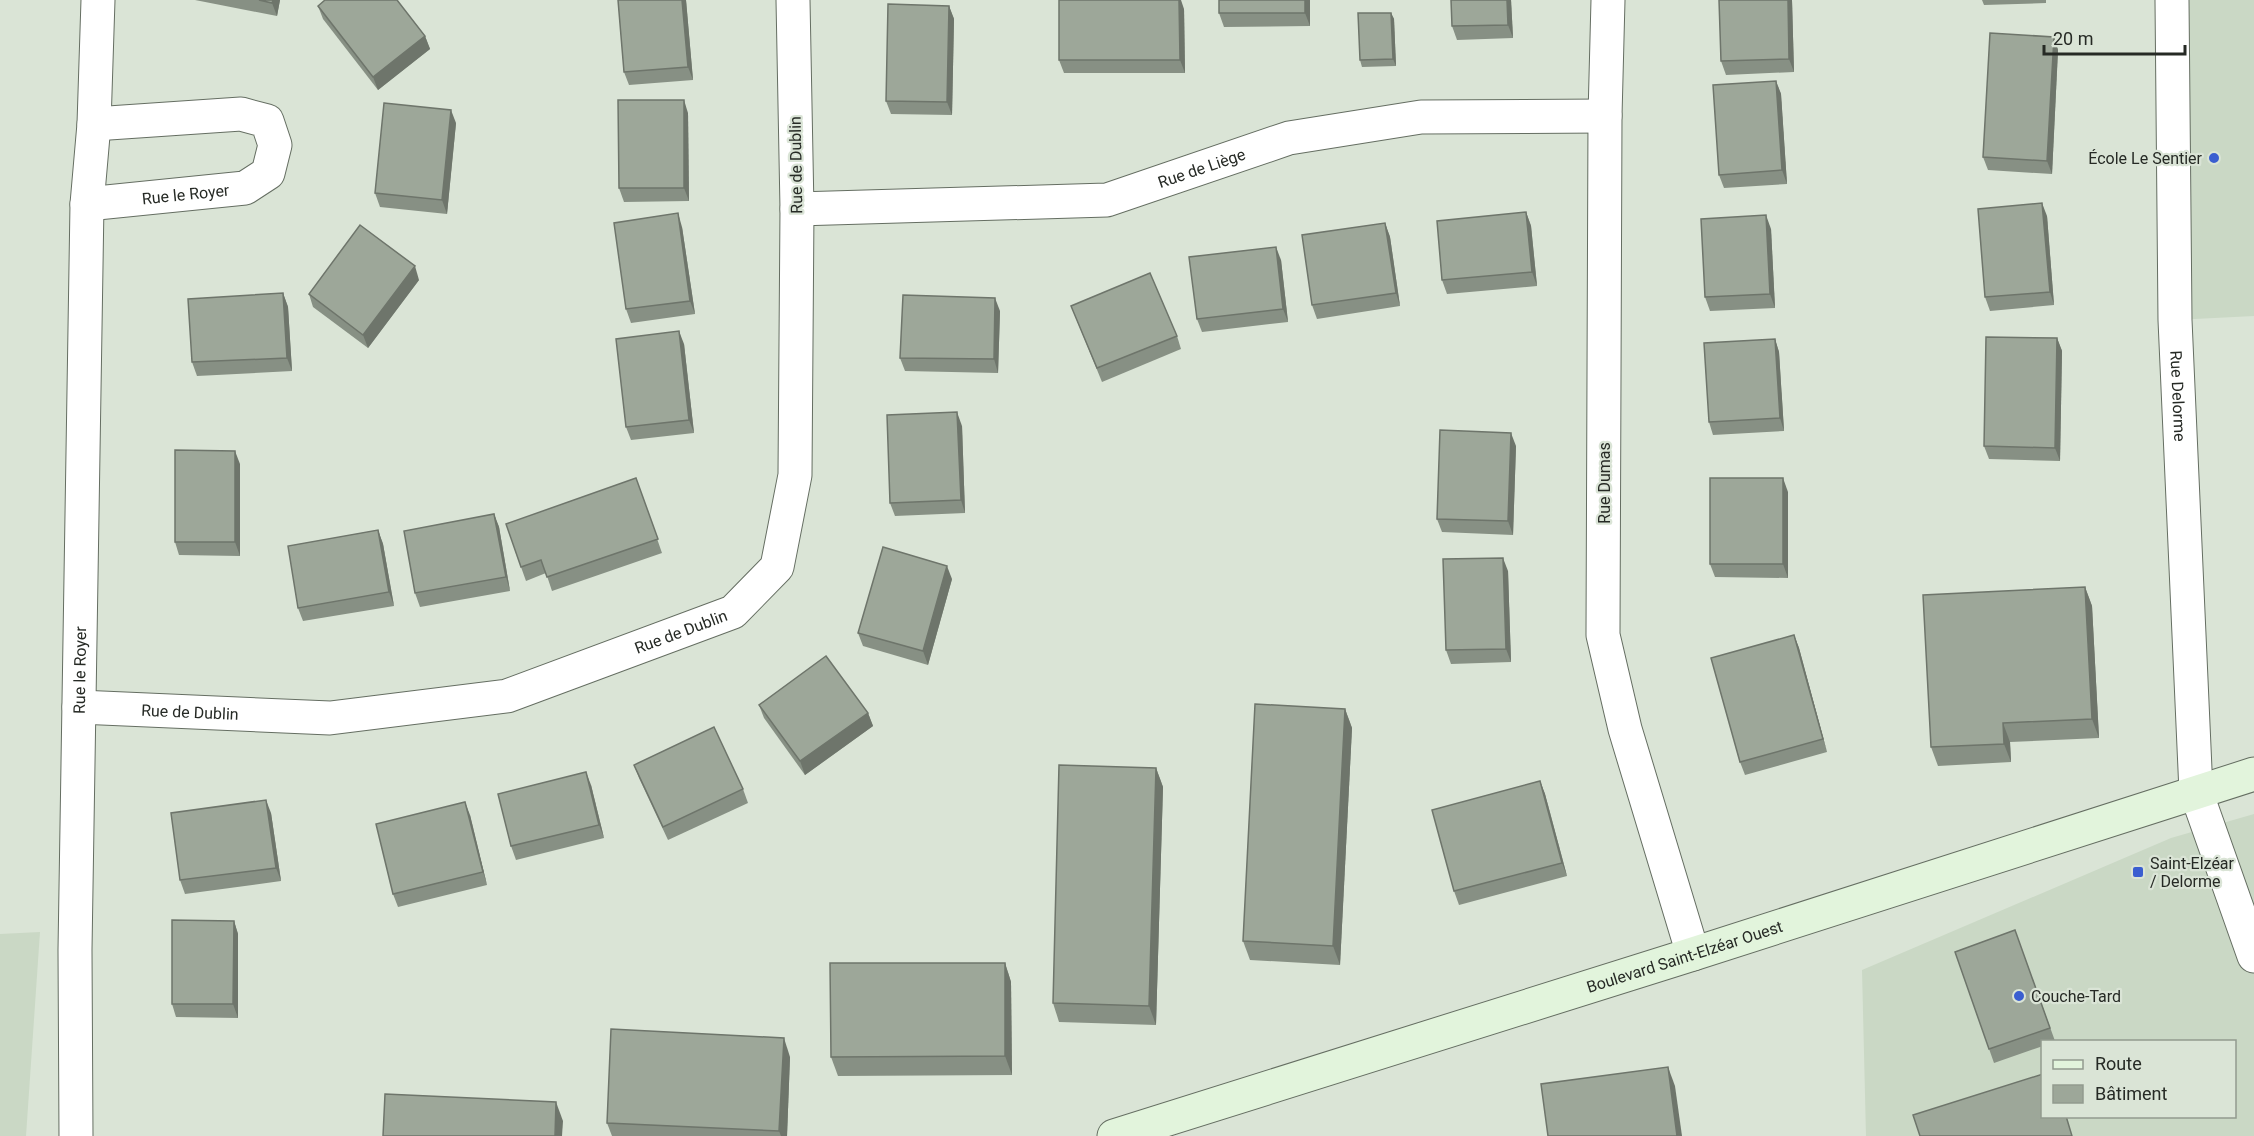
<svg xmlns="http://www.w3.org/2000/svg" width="2254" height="1136" font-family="Roboto,sans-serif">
  <rect width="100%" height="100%" fill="#dae4d6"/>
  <g fill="#cad8c5" fill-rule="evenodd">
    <path d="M2172 0H2254V316L2175 320Z"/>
    <path d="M2254 814V1136H1866L1862 970 2171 838ZM2042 1042H2234V1116H2042Z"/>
    <path d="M40 932 26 1136H0V934Z"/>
  </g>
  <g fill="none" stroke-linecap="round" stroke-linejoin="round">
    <g stroke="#656e62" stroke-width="35">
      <g id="street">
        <path d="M1608 0 1605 116 1603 635 1625 729 1693 954"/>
        <path id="s1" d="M2172 0 2175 320 2196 792 2254 956"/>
        <path id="s2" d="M87 204 245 188 268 173 275 145 267 121 241 114 94 124"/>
        <path id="s3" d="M797 209 1107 200 1289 138 1421 117 1605 116"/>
        <path id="s4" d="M79 707 330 718 507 696 733 612 777 567 795 475 797 209 793 0"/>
        <path id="s5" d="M76 1136 75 950 87 204 94 124 98 0"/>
      </g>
    </g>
    <g stroke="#656e62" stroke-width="35">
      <g id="secondary">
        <path id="s6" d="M1114 1136 1693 954 2254 774"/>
      </g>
    </g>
    <use href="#street" stroke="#fff" stroke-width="33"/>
    <use href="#secondary" stroke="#e2f4dc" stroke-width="33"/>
  </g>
  <g fill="#879084">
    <path d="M195 0H280L277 16Z"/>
    <path d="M618 0H686L693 80 629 85 624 72Z"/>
    <path d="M1310 0V26L1224 27 1219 13Z"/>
    <path d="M1451 0H1511L1513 38 1457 40 1452 26Z"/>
    <path d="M1719 0H1792L1794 72 1726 75 1721 61Z"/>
    <path d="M1982 0H2046V3L1984 5Z"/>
    <path d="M318 6 425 36 430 49 378 90 323 19Z"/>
    <path d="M949 6 954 19 952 115 891 114 886 101Z"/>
    <path d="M1184 9 1185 73H1064L1059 60Z"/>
    <path d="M1391 13 1394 19 1396 66 1362 67 1360 60Z"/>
    <path d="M2054 37 2058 50 2052 174 1988 170 1983 157Z"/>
    <path d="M1776 81 1781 94 1787 184 1724 188 1719 175Z"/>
    <path d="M688 113 689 201 624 202 619 188Z"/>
    <path d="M456 123 447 214 380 207 375 193Z"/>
    <path d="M1526 212 1531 226 1537 286 1447 294 1442 280Z"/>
    <path d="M2047 216 2054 305 1990 311 1985 297Z"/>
    <path d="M1385 223 1390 237 1400 306 1317 319 1312 305Z"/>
    <path d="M682 227 695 314 631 323 626 309Z"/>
    <path d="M1771 229 1775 308 1710 311 1705 297Z"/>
    <path d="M1281 260 1288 322 1202 332 1197 319Z"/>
    <path d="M419 280 368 348 313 307 309 294Z"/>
    <path d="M283 293 288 307 292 371 197 376 192 362Z"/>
    <path d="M1071 306 1177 336 1181 349 1102 382Z"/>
    <path d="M1000 311 998 373 905 371 900 358Z"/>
    <path d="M2057 338 2062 351 2060 461 1989 459 1984 446Z"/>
    <path d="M1775 339 1779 352 1784 431 1713 435 1709 422Z"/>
    <path d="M684 344 694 433 631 440 626 427Z"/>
    <path d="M962 426 965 513 895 516 890 503Z"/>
    <path d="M1516 446 1513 535 1442 532 1437 519Z"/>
    <path d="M240 464V556L179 555 175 542Z"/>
    <path d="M636 478 662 553 552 591 546 573 526 581 521 567Z"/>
    <path d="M1788 492V578L1715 577 1710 564Z"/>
    <path d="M494 514 499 527 510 591 420 607 415 593Z"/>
    <path d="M378 530 383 544 394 606 303 621 298 608Z"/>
    <path d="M1508 571 1511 662 1451 664 1446 650Z"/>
    <path d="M952 579 928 665 863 646 858 633Z"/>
    <path d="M2085 587 2092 606 2099 738 2010 742 2011 762 1938 766 1931 747Z"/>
    <path d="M1794 635 1799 648 1827 752 1745 775 1740 762Z"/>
    <path d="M759 705 868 713 873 726 805 775 764 718Z"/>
    <path d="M1345 709 1352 728 1340 965 1250 960 1243 941Z"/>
    <path d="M634 765 743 789 748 803 668 840 639 778Z"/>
    <path d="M1156 768 1163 787 1156 1025 1059 1022 1053 1003Z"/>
    <path d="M1540 781 1545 794 1567 876 1459 905 1454 891Z"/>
    <path d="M591 785 604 838 516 860 511 846Z"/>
    <path d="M271 813 281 881 185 894 180 880Z"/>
    <path d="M470 815 487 885 398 907 393 894Z"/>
    <path d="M234 921 238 934V1018L176 1017 172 1004Z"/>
    <path d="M2015 930 2055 1041H2043V1046L1994 1063 1955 952Z"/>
    <path d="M1005 963 1011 982 1012 1075 838 1076 831 1057Z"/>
    <path d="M790 1057 787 1136H612L607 1123Z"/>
  </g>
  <g fill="#6e756b">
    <path d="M273 0H280L277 16 272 3Z"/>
    <path d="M682 0H686L693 80 688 67Z"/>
    <path d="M1179 0H1181L1184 9 1185 73 1180 60Z"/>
    <path d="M1305 0H1310V26L1305 13Z"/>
    <path d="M1507 0H1511L1513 38 1508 25Z"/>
    <path d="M1788 0H1792L1794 72 1789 59Z"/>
    <path d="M949 6 954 19 952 115 947 102Z"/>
    <path d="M1391 13 1394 19 1396 66 1393 59Z"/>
    <path d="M425 36 430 49 378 90 373 77Z"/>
    <path d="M2054 37 2058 50 2052 174 2047 161Z"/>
    <path d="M1776 81 1781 94 1787 184 1782 170Z"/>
    <path d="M684 100 688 113 689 201 684 188Z"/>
    <path d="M451 110 456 123 447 214 442 200Z"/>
    <path d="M2042 203 2047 216 2054 305 2050 292Z"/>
    <path d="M1526 212 1531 226 1537 286 1532 272Z"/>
    <path d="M678 213 682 227 695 314 690 301Z"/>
    <path d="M1766 215 1771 229 1775 308 1770 294Z"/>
    <path d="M1385 223 1390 237 1400 306 1396 293Z"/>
    <path d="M1276 247 1281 260 1288 322 1283 309Z"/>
    <path d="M415 266 419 280 368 348 363 335Z"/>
    <path d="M283 293 288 307 292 371 287 358Z"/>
    <path d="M995 298 1000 311 998 373 994 359Z"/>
    <path d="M679 331 684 344 694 433 689 420Z"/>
    <path d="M2057 338 2062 351 2060 461 2055 448Z"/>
    <path d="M1775 339 1779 352 1784 431 1780 418Z"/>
    <path d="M957 412 962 426 965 513 961 500Z"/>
    <path d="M1511 433 1516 446 1513 535 1508 521Z"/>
    <path d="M235 451 240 464V556L235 542Z"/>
    <path d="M1783 478 1788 492V578L1783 564Z"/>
    <path d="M494 514 499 527 510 591 506 577Z"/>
    <path d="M378 530 383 544 394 606 389 592Z"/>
    <path d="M1503 558 1508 571 1511 662 1506 649Z"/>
    <path d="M947 566 952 579 928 665 923 651Z"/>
    <path d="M2085 587 2092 606 2099 738 2092 719Z"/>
    <path d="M1794 635 1799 648 1827 752 1823 739Z"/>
    <path d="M1345 709 1352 728 1340 965 1333 946Z"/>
    <path d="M868 713 873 726 805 775 800 761Z"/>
    <path d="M2003 723 2010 742 2011 762 2004 744Z"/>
    <path d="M1156 768 1163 787 1156 1025 1149 1006Z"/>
    <path d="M586 772 591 785 604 838 599 825Z"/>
    <path d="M1540 781 1545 794 1567 876 1562 863Z"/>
    <path d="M266 800 271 813 281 881 276 868Z"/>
    <path d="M465 802 470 815 487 885 483 872Z"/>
    <path d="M234 921 238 934V1018L233 1004Z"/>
    <path d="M1005 963 1011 982 1012 1075 1005 1056Z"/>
    <path d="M784 1038 790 1057 787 1136H781L779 1131Z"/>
    <path d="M1668 1067 1675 1086 1682 1136H1677Z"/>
    <path d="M556 1102 563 1121 562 1136H555Z"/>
  </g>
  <g fill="#9da799" stroke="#6e756b" stroke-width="1.5">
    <path d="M259 0H273L272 3Z"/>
    <path d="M325 0H397L425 36 373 77 318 6Z"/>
    <path d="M618 0H682L688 67 624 72Z"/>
    <path d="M1059 0H1179L1180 60H1059Z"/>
    <rect x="1219" y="0" width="86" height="13"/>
    <path d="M1451 0H1507L1508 25 1452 26Z"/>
    <path d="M1719 0H1788L1789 59 1721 61Z"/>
    <path d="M888 4 949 6 947 102 886 101Z"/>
    <path d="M1358 13H1391L1393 59 1360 60Z"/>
    <path d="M1990 33 2054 37 2047 161 1983 157Z"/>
    <path d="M1776 81 1782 170 1719 175 1713 85Z"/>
    <path d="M618 100H684V188H619Z"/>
    <path d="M384 103 451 110 442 200 375 193Z"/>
    <path d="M2042 203 2050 292 1985 297 1978 209Z"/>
    <path d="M1526 212 1532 272 1442 280 1437 221Z"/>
    <path d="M678 213 690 301 626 309 614 223Z"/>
    <path d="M1766 215 1770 294 1705 297 1701 219Z"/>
    <path d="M1385 223 1396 293 1312 305 1302 235Z"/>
    <path d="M360 225 415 266 363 335 309 294Z"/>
    <path d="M1276 247 1283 309 1197 319 1189 257Z"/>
    <path d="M1150 273 1177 336 1097 368 1071 306Z"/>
    <path d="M283 293 287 358 192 362 188 299Z"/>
    <path d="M903 295 995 298 994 359 900 358Z"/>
    <path d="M679 331 689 420 626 427 616 339Z"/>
    <path d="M1986 337 2057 338 2055 448 1984 446Z"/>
    <path d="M1775 339 1780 418 1709 422 1704 343Z"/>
    <path d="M957 412 961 500 890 503 887 415Z"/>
    <path d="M1440 430 1511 433 1508 521 1437 519Z"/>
    <path d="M175 450 235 451V542H175Z"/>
    <path d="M636 478 658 539 547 577 541 560 521 567 506 524Z"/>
    <rect x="1710" y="478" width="73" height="86"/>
    <path d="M494 514 506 577 415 593 404 531Z"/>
    <path d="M378 530 389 592 298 608 288 546Z"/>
    <path d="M883 547 947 566 923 651 858 633Z"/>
    <path d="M1503 558 1506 649 1446 650 1443 559Z"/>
    <path d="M2085 587 2092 719 2003 723 2004 744 1931 747 1923 595Z"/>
    <path d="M1794 635 1823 739 1740 762 1711 658Z"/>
    <path d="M826 656 868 713 800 761 759 705Z"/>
    <path d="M1255 704 1345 709 1333 946 1243 941Z"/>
    <path d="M714 727 743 789 663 827 634 765Z"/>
    <path d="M1059 765 1156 768 1149 1006 1053 1003Z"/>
    <path d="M586 772 599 825 511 846 498 794Z"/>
    <path d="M1540 781 1562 863 1454 891 1432 810Z"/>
    <path d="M266 800 276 868 180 880 171 813Z"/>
    <path d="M465 802 483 872 393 894 376 824Z"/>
    <path d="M172 920 234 921 233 1004H172Z"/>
    <path d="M2015 930 2050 1028 1989 1049 1955 952Z"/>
    <path d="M830 963H1005V1056L831 1057Z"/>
    <path d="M611 1029 784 1038 779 1131 607 1123Z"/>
    <path d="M1668 1067 1677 1136H1548L1541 1084Z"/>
    <path d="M2043 1074V1116H2066L2072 1136H1920L1913 1115Z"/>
    <path d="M385 1094 556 1102 555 1136H383Z"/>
  </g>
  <g fill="#3a5ed0" stroke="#dae4d6" stroke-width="2">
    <circle cx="2214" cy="158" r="6"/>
    <rect x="2132" y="866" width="12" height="12" rx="3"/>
    <circle cx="2019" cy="996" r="6"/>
  </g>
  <g text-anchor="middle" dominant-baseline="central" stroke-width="4.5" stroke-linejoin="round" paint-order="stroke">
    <g font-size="16" fill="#262a25" stroke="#dae4d6" text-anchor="start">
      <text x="2202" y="158" text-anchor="end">École Le Sentier</text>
      <text x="2150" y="863">Saint-Elzéar<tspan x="2150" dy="18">/ Delorme</tspan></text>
      <text x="2031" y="996">Couche-Tard</text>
    </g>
    <g font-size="16" fill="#262a25" stroke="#dae4d6">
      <text transform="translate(796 165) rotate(-91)">Rue de Dublin</text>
      <text stroke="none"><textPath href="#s3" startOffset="410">Rue de Liège</textPath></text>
      <text stroke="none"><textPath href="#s2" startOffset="99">Rue le Royer</textPath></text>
      <text stroke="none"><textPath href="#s1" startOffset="396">Rue Delorme</textPath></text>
      <text transform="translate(1604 483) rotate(-90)">Rue Dumas</text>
      <text stroke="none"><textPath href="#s4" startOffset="615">Rue de Dublin</textPath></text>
      <text stroke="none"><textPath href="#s5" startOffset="466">Rue le Royer</textPath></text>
      <text stroke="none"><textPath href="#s4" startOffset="111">Rue de Dublin</textPath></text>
      <text stroke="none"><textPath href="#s6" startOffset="598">Boulevard Saint-Elzéar Ouest</textPath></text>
    </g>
  </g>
  <rect x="2041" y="1040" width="195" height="78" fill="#dae4d6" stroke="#929a8f" stroke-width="1.5"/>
  <rect x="2053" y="1060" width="30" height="9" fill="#e2f4dc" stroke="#929a8f" stroke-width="1.5"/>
  <text x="2095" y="1070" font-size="18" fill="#262a25">Route</text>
  <rect x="2053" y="1085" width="30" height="18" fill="#9da799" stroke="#929a8f" stroke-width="1.5"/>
  <text x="2095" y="1100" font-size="18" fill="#262a25">Bâtiment</text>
  <path d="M2044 45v9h141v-9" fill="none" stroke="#262a25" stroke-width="3"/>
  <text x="2053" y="45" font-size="18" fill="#262a25" stroke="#dae4d6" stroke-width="4.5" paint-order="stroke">20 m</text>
</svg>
